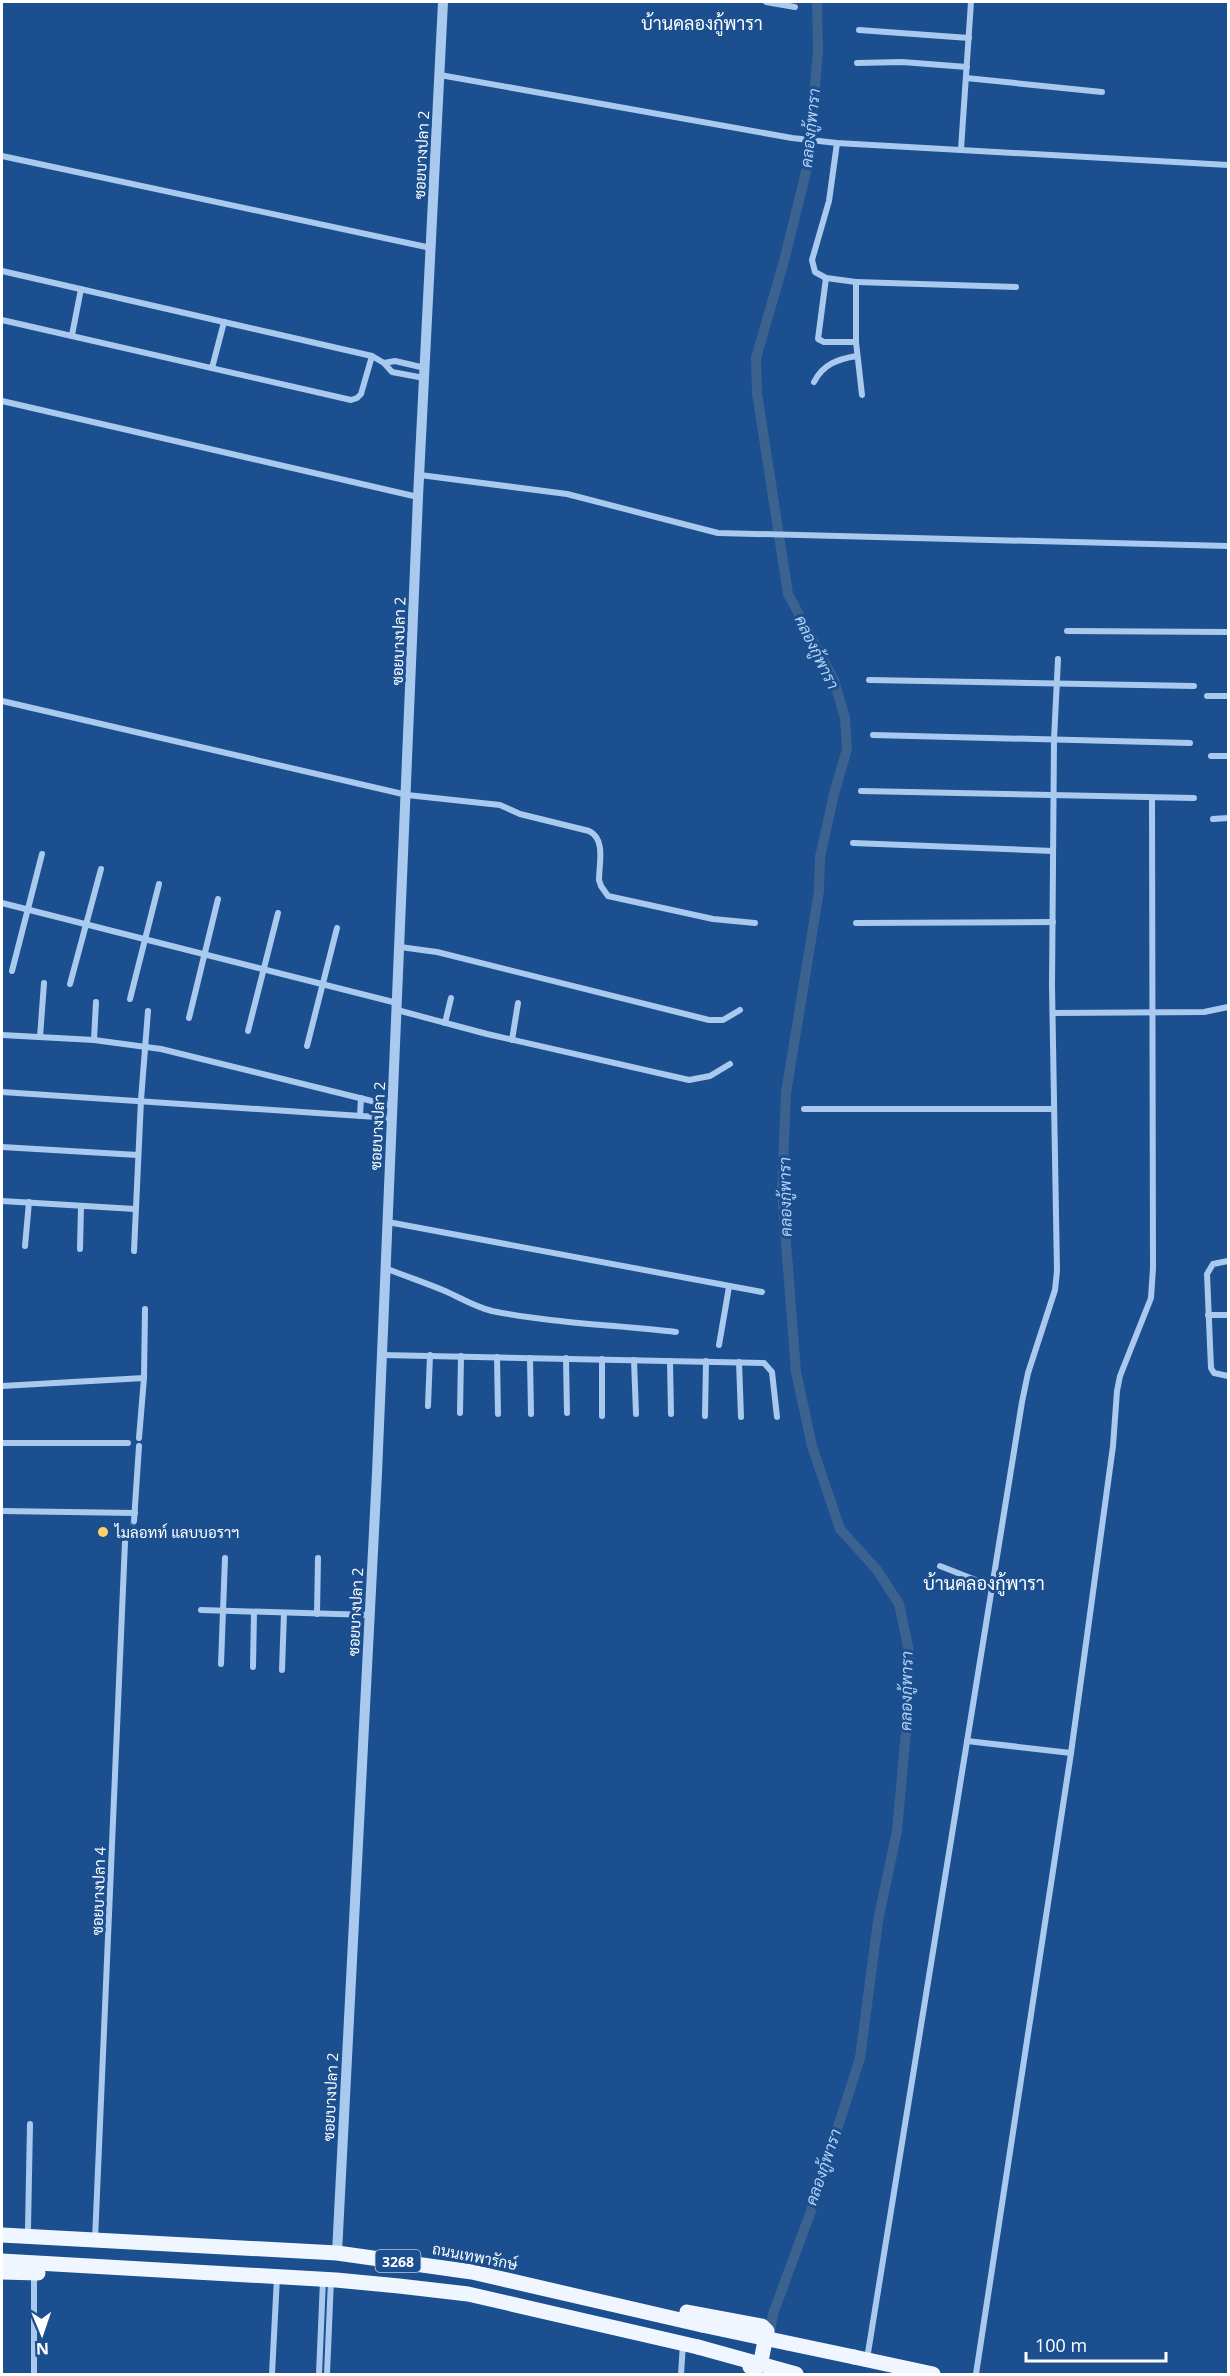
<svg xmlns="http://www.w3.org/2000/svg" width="1230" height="2376" font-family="'Open Sans',Sarabun,sans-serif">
  <rect width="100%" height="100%" fill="#1b4f8f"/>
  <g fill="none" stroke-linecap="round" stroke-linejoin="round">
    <path stroke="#3c6290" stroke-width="10" d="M769 2339 773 2314 811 2211 860 2058 878 1921 897 1831 907 1720 909 1651 899 1604 877 1570 840 1529 812 1446 796 1372 782 1191 786 1093 819 891 820 857 834 794 847 749 845 718 834 680 788 594 757 393 756 358 784 261 808 164 818 51 817 2"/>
    <path stroke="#3d69a0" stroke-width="6" stroke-dasharray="6 3" stroke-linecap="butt" d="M125 1542 134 1521"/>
    <g stroke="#a9c9ee" stroke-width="6">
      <path d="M766 2 795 7"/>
      <path d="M859 30 969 38"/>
      <path d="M857 63 902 62 967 67"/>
      <path d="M440 75 792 138 837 143 1228 165"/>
      <path d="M966 78 1102 92"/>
      <path d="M837 143 829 201 812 260 815 272 826 278 856 282V342L862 395"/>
      <path d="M961 149 971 2"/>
      <path d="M2 156 431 248"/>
      <path d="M2 271 372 356 384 363"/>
      <path d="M826 278 818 339 824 342H856"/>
      <path d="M856 282 1016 287"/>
      <path d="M2 320 351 400 357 398 361 394 372 356"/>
      <path d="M72 335 81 289"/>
      <path d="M212 368 224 322"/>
      <path d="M424 378 392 372 384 363 395 361 425 368"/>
      <path d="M814 382C823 364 838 359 857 356"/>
      <path d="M2 401 418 497"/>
      <path d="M420 475 567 494 718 533 1228 546"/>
      <path d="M1067 631 1228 632"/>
      <path d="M869 680 1194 686"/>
      <path d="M1207 696H1228"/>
      <path d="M2 701 407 795 500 805 520 814 589 831C606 839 599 864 599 880L601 886 608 896 713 919 755 923"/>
      <path d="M873 735 1190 743"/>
      <path d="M1211 756H1228"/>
      <path d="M861 791 1194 798"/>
      <path d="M1213 819 1228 818"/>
      <path d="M853 843 1053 851"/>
      <path d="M2 903 397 1003"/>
      <path d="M856 923 1053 922"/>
      <path d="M400 947 437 952 709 1020H723L740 1010"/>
      <path d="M12 971 42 854"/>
      <path d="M70 984 101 869"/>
      <path d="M130 999 159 884"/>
      <path d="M397 1010 487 1034 689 1080 710 1076 730 1064"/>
      <path d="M1054 1013 1204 1012 1228 1007"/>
      <path d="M189 1018 218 899"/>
      <path d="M445 1023 451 998"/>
      <path d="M248 1031 278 913"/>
      <path d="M2 1035 94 1040 161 1049 392 1106"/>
      <path d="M40 1037 44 983"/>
      <path d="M94 1040 96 1002"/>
      <path d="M512 1040 518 1003"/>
      <path d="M307 1046 337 928"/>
      <path d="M2 1092 391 1118"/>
      <path d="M804 1109H1054"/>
      <path d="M360 1116 361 1098"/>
      <path d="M2 1147 138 1155"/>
      <path d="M2 1201 135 1209"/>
      <path d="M388 1222 762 1292"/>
      <path d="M25 1246 29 1202"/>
      <path d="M80 1249 81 1206"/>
      <path d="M134 1251 141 1100 148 1011"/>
      <path d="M1228 1261 1213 1264 1207 1274 1211 1368 1214 1373 1228 1376"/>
      <path d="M385 1268C405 1276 426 1283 445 1291 461 1298 475 1307 492 1311 552 1323 615 1325 676 1332"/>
      <path d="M1208 1315H1228"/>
      <path d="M719 1345 729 1287"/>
      <path d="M382 1355 764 1363 772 1372 777 1417"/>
      <path d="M497 1357 498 1414"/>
      <path d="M530 1358 531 1414"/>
      <path d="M566 1358 567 1413"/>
      <path d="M602 1359V1416"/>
      <path d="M634 1360 636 1414"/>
      <path d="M670 1361 671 1414"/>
      <path d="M739 1362 741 1417"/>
      <path d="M2 1386 144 1378"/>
      <path d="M428 1406 430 1355"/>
      <path d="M460 1413 461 1356"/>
      <path d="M705 1416 706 1361"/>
      <path d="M139 1438 144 1378 145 1309"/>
      <path d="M2 1443H128"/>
      <path d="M2 1511 135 1513"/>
      <path d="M134 1521 139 1446"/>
      <path d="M940 1566 991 1586"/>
      <path d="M201 1610 370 1615"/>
      <path d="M317 1614 318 1558"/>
      <path d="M221 1664 225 1558"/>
      <path d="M253 1667 254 1612"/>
      <path d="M282 1670 284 1613"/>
      <path d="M967 1741 1071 1753"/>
      <path d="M28 2228 30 2124"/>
      <path d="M95 2240 125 1542"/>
      <path d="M867 2359 1022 1402 1028 1373 1055 1290 1057 1271 1052 986 1054 740 1058 659"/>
      <path d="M34 2374V2273"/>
      <path d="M272 2374 277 2277"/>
      <path d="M319 2374 323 2280"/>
      <path d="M327 2374 331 2279"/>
      <path d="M681 2374 683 2344"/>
      <path d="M976 2374 1071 1753 1113 1446 1117 1391 1120 1376 1151 1298 1153 1268 1152 798"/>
    </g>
    <path stroke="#a9c9ee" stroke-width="10" d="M337 2253 377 1473 418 497 443 2"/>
    <g stroke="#f0f6ff" stroke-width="15">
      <path d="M2 2235 337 2253 472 2272 702 2325"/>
      <path d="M2 2261 336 2280 399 2286 468 2294 698 2347"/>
      <path d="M2 2272 38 2273"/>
      <path d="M687 2312 762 2326 767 2331 761 2361 756 2368 750 2367"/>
      <path d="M854 2357 933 2374"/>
    </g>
    <g stroke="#f0f6ff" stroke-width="15">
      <path d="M702 2325 854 2357"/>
      <path d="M698 2347 796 2374"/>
    </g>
  </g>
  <circle fill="#ffd166" stroke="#1b4f8f" stroke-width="2" cx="103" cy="1532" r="6"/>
  <g text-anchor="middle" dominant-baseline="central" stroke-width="6" stroke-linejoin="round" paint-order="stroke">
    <rect fill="#1b4f8f" stroke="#bbcadd" stroke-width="1.5" x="375.5" y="2250" width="45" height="22" rx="4.5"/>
    <g font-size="14" font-weight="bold" fill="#fff">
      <text x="398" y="2261">3268</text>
    </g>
    <g font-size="15" fill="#fff" stroke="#1b4f8f">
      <text transform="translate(421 155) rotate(-87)">ซอยบางปลา 2</text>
      <text transform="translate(398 641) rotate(-88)">ซอยบางปลา 2</text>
      <text transform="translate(377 1126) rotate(-87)">ซอยบางปลา 2</text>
      <text transform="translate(355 1612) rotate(-87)">ซอยบางปลา 2</text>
      <text transform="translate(98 1891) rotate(-88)">ซอยบางปลา 4</text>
      <text transform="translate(330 2097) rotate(-87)">ซอยบางปลา 2</text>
      <text transform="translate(475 2256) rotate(11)">ถนนเทพารักษ์</text>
    </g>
    <g font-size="15" fill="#fff" stroke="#1b4f8f" text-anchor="start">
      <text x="115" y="1532">ไมลอทท์ แลบบอราฯ</text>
    </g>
    <g font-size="16" font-style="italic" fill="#b5d3f5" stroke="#1b4f8f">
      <text transform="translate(810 128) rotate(-84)">คลองกู้พารา</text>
      <text transform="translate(817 652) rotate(64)">คลองกู้พารา</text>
      <text transform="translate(785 1197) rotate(-91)">คลองกู้พารา</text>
      <text transform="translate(906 1691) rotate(-89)">คลองกู้พารา</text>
      <text transform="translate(823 2167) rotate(-71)">คลองกู้พารา</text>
    </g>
    <g font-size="18" fill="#fff" stroke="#1b4f8f">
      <text x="702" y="23">บ้านคลองกู้พารา</text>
      <text x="984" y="1583">บ้านคลองกู้พารา</text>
    </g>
  </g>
  <rect width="1230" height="2376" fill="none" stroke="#ffffff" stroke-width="6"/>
  <g transform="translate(42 2334) rotate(178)" stroke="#1b4f8f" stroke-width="4.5" paint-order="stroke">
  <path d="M0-4.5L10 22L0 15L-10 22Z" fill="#ffffff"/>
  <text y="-9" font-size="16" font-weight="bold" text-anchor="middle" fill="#ffffff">N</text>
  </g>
  <path d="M1026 2352v9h140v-9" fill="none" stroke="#ffffff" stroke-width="3"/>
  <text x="1035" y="2352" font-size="18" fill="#ffffff" stroke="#1b4f8f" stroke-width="4.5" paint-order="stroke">100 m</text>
</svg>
